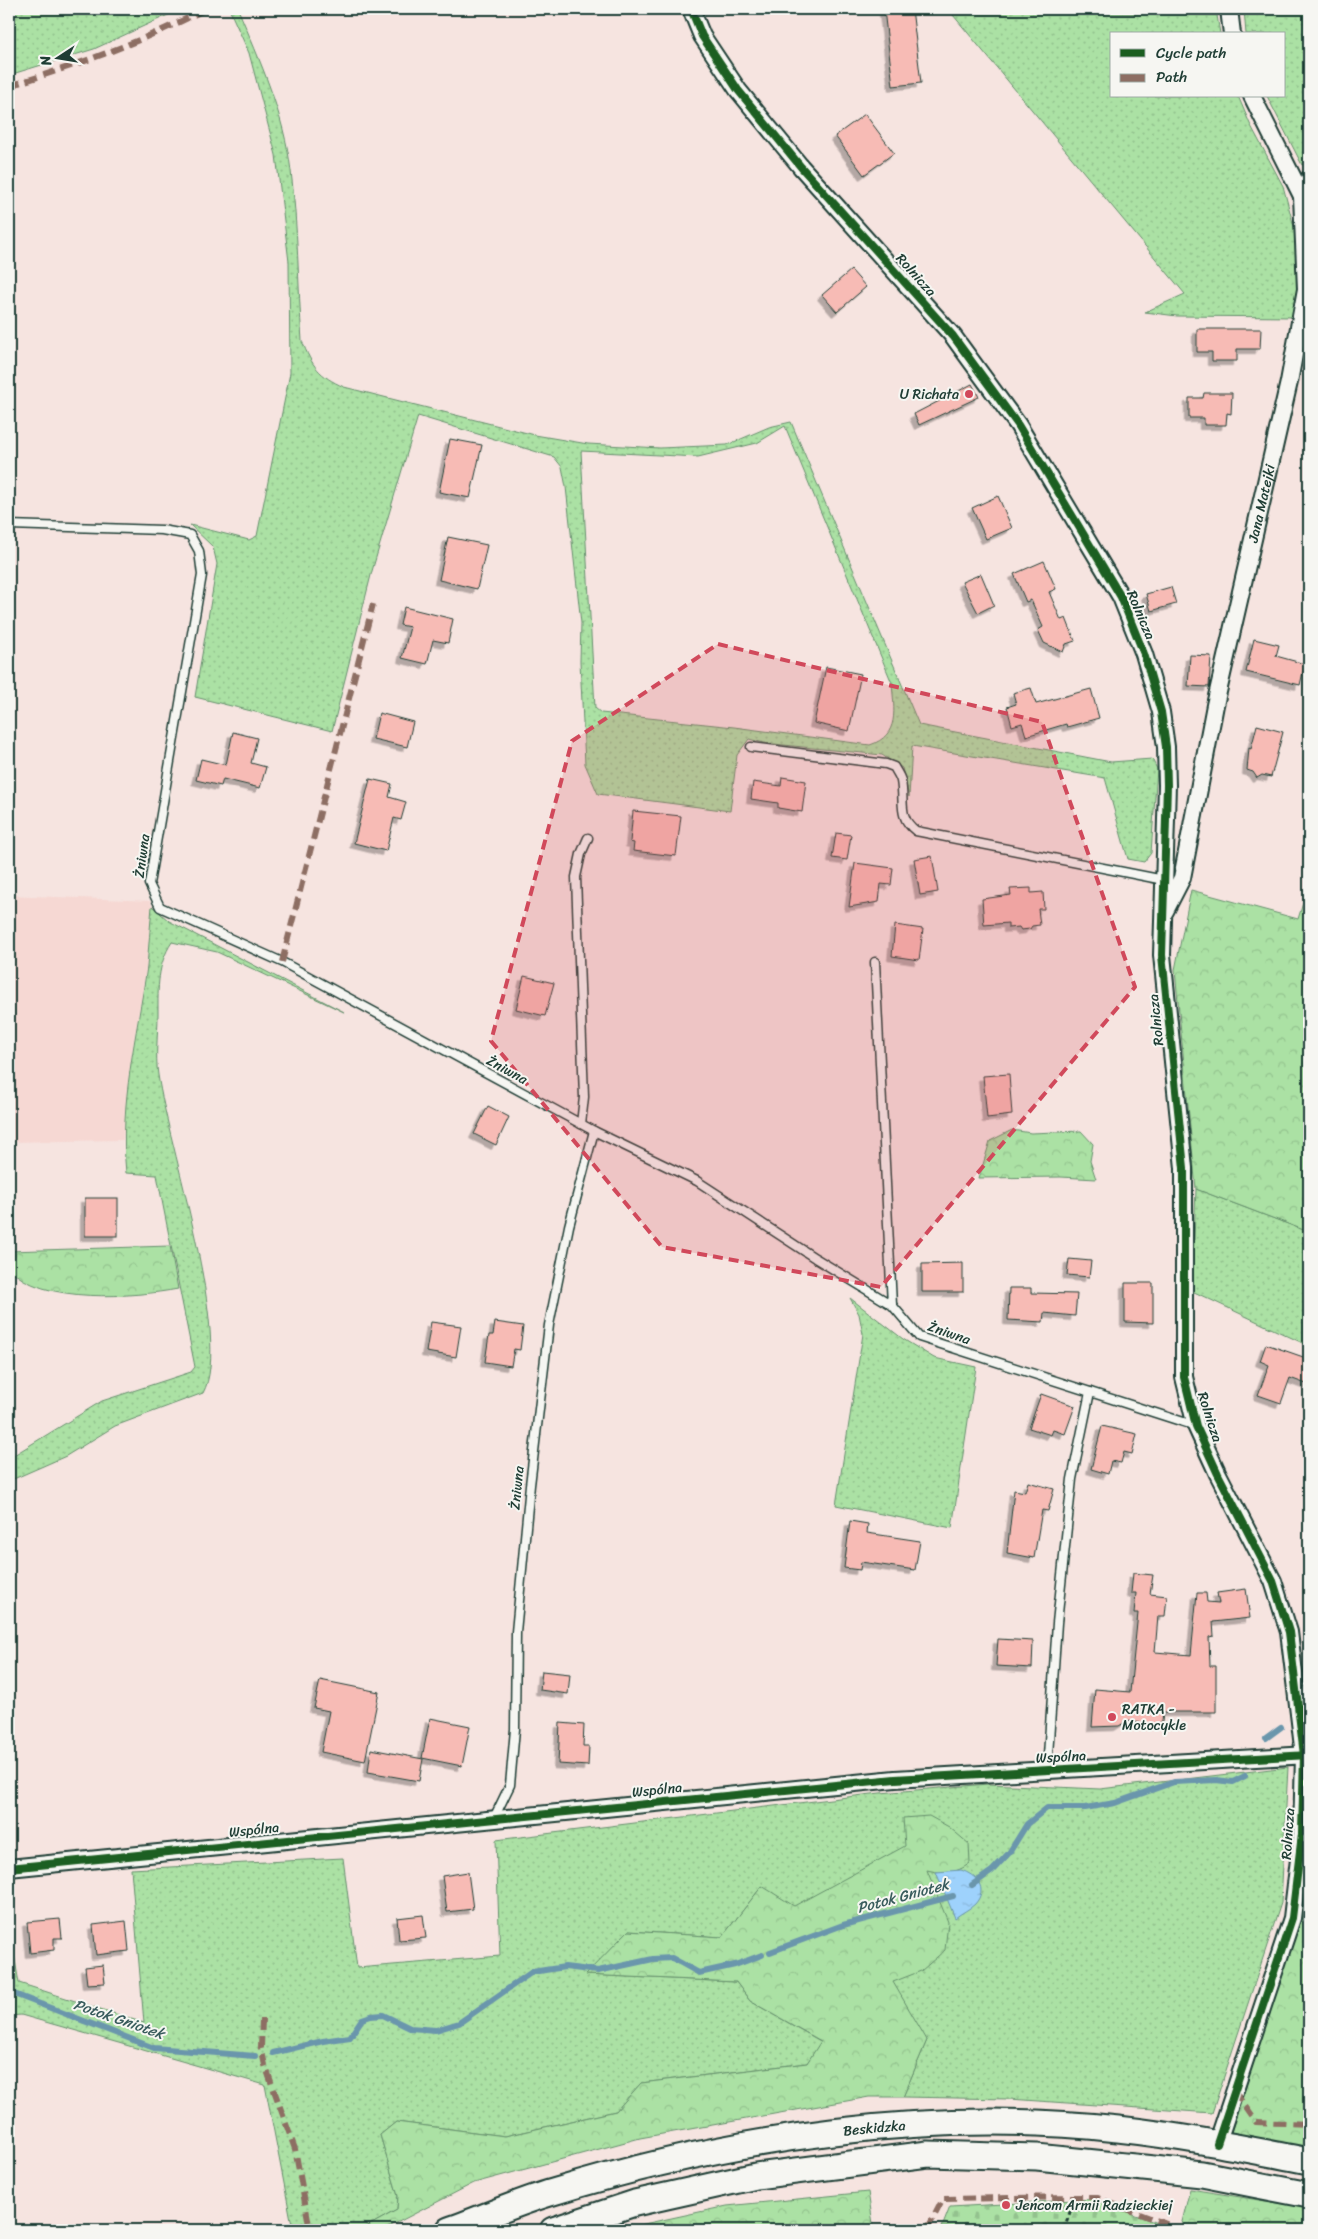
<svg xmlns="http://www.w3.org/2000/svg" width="1318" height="2239" font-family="Sriracha,sans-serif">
  <defs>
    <pattern id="grass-dots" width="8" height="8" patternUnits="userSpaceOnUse" patternTransform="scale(1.25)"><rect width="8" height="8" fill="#abe1a4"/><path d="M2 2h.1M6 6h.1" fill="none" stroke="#93c28e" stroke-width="1.8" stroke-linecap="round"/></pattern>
    <pattern id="forest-crowns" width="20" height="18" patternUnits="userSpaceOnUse" patternTransform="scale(1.25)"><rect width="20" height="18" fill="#abe1a4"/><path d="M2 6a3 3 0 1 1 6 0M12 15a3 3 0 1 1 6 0" fill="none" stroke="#93c28e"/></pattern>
    <pattern id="cemetery-stones" width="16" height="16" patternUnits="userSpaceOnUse" patternTransform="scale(1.25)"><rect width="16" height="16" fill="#abe1a4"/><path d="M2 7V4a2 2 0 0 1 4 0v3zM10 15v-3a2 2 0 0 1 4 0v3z" fill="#93c28e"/></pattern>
    <pattern id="water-ripples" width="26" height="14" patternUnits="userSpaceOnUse" patternTransform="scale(1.25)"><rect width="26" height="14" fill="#9ed2fc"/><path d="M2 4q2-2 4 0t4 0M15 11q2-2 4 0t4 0" fill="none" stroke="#88b5d9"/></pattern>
    <filter id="shadow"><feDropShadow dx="-4.5" dy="4.5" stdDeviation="0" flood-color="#0004"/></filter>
  </defs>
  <rect width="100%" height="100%" fill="#f6e4e0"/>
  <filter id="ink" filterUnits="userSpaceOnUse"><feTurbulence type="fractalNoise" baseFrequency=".02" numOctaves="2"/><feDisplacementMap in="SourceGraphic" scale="10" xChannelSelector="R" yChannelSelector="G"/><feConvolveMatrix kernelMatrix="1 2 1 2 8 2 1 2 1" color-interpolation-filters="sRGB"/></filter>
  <g filter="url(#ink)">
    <path fill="#f6d8d3" d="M9 895 150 901 152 906 147 966 133 1047 123 1140 9 1142Z"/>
    <g fill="url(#grass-dots)" stroke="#658f6c" fill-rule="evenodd">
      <path d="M9 9H181L94 49 9 75Z"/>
      <path d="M233 9H238C260 61 284 114 291 171 298 227 298 284 302 341 312 366 319 376 344 387L535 435 588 444 660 448 727 445 769 427 791 422 919 725 1111 762 1152 759 1157 769 1151 853 1144 862 1128 859 1105 778 912 746 909 797 902 768 882 755 764 743 749 739 737 755 730 811 598 794 585 764 580 661 581 623 566 487 562 467 554 457 418 416 372 571 332 731 195 697 217 564 213 547 190 525 249 540 257 536 290 373 289 262 276 155 249 53 230 11ZM785 426 892 683C894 710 900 735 870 745L734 727 601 713 595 708 581 451 698 457 757 443Z"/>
      <path d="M948 9 1217 15 1220 34H1112V96H1238L1250 124 1283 186 1294 227 1300 279 1294 317 1177 316 1145 312 1185 294Z"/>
      <path d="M1244 9H1309V161L1302 165 1267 96H1284V34H1246Z"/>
      <path d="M152 906 169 921 344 1012 217 952 172 942C157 965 158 987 158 1014 158 1034 155 1056 158 1075 168 1143 233 1339 203 1393L115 1426 66 1456 9 1481V1458L102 1401 191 1372 195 1367 157 1175 126 1173C119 1103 137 1036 147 967 149 947 150 926 152 906Z"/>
      <path d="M1196 1189 1309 1232V1346L1192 1291Z"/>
      <path d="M850 1298 903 1339 934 1358 976 1367 952 1528 836 1505 863 1334 859 1314Z"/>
      <path d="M1288 1767 1281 1903 1212 2113 1009 2099 903 2097 927 2040 762 1886 722 1937 628 1931 586 1975 736 1982 750 2001 822 2042 807 2063 641 2083 616 2111 505 2136 396 2122 380 2135 398 2196 397 2210 361 2230H293L265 2085 21 2015 9 2016V1926L19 1983 144 2023 131 1869 343 1858 357 1968 500 1956 496 1840 880 1793 988 1784 1100 1789Z"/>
    </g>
    <g fill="url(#forest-crowns)" stroke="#658f6c">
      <path d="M1309 884V1232L1196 1189 1175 970 1191 890 1298 919Z"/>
      <path d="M1012 1130 1031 1133 1081 1131 1093 1144 1090 1161 1096 1179 1061 1177 979 1178 990 1141Z"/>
      <path d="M170 1246 178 1289C135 1297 41 1305 9 1268V1251Z"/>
      <path d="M929 1816 949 1827 969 1844 970 1863C956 1874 943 1874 927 1870L948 1922 945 1950 921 1971 893 1982 927 2040 903 2097H869L640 2138 474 2183 383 2230H361L397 2210 398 2196 380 2135 396 2122 505 2136 616 2111 641 2083 807 2063 821 2041 750 2001 736 1982 585 1975 628 1931 722 1937 762 1886 794 1906 905 1846 903 1818Z"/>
      <path d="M1309 1827V2149L1230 2135 1291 1946Z"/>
      <path d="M1190 2189 1309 2208V2230H1189L1182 2222Z"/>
      <path d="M868 2192 874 2230H616L727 2206Z"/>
    </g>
    <path fill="url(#cemetery-stones)" stroke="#658f6c" d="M1092 2199 1176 2230H941L950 2207Z"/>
    <path fill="url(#water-ripples)" stroke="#6b96ac" d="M961 1870C976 1875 989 1888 975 1904 970 1909 961 1913 955 1918L936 1872Z"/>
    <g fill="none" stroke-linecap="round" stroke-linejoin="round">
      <g stroke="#6b96ac" stroke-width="6">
        <path d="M1266 1738 1281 1727"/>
        <path d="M972 1885 992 1871 1009 1853 1027 1824 1047 1808H1085L1115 1803 1174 1782 1216 1780 1233 1782 1245 1776"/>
        <path d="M770 1952 843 1925 953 1896"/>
        <path d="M9 1992 154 2048 255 2056"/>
        <path d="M273 2053 323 2041 350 2037 362 2019 371 2016 383 2015 410 2028 436 2030 459 2023 532 1972 565 1967 598 1971 653 1959 672 1958 699 1973 735 1965 762 1955"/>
      </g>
    </g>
    <g fill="#f7bbb5" stroke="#1f3d34" filter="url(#shadow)">
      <path d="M896 9H912L921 83 893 86 884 10Z"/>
      <path d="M865 114 894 153 864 175 835 136Z"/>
      <path d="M851 270 866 287 837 312 822 295Z"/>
      <path d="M1197 329H1261L1260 349H1237V361H1212V352H1197Z"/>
      <path d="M972 384 979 397 919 425 914 414Z"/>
      <path d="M1204 393H1232L1231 414 1227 413 1226 425H1204V418H1189V398H1203Z"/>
      <path d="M450 439 482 445 470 498 439 492Z"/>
      <path d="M998 496 1012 528 986 539 972 508Z"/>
      <path d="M448 537 487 545 477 589 439 580Z"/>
      <path d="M1044 561 1056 589 1049 592 1061 620 1066 618 1075 641 1066 644 1063 652 1044 643 1038 630 1043 627 1031 600 1026 602 1014 574Z"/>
      <path d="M981 574 994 605 978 613 962 582Z"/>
      <path d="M1171 587 1176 604 1151 611 1146 594Z"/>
      <path d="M404 607 453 619 448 643 433 640 427 664 402 658 410 627 400 625Z"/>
      <path d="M1254 639 1279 645 1276 656 1305 664 1300 685 1246 672Z"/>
      <path d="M1190 655 1211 656 1209 687 1188 686Z"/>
      <path d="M826 667 861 674 849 731 814 723Z"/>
      <path d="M1031 688 1036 704 1091 689 1099 718 1067 727 1066 724 1026 736 1022 723 1012 726 1007 707 1016 704 1013 693Z"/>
      <path d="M379 713 413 722 407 747 373 739Z"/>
      <path d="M1257 725 1283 732 1271 777 1262 775 1257 778 1253 772 1247 770 1249 748 1251 749Z"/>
      <path d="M233 732 257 738 251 763 266 767 260 788 223 779 221 786 196 780 201 759 226 765Z"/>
      <path d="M782 777 806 781 802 812 778 808V803L751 799 753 782 781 786Z"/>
      <path d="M370 779 392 784 389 797 406 802 401 820 394 818 386 851 354 843Z"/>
      <path d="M633 811 681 816 676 856 633 851 634 843 630 842Z"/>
      <path d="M836 833 851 835 847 860 832 858Z"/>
      <path d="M932 856 938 892 920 895 914 859Z"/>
      <path d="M855 863 893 868 891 885 881 884 879 902 849 907Z"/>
      <path d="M1031 888V893L1043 892 1044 909H1038L1040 925 1032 926 1030 929 1021 930 1019 927 1008 928V923L984 925 982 899 1011 895 1010 889Z"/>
      <path d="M895 925 923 929 919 960 892 956Z"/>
      <path d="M524 976 554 983 545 1016 516 1009Z"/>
      <path d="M1009 1074 1012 1115 987 1118 983 1076Z"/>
      <path d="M488 1106 509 1117 496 1145 474 1134Z"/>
      <rect x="85" y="1198" width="33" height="38"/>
      <path d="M1069 1259 1091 1261 1089 1277 1067 1275Z"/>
      <path d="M963 1263V1292H922V1264Z"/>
      <path d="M1125 1283H1153V1323L1125 1322Z"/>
      <path d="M1009 1288H1031V1293L1077 1294 1075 1316 1044 1313 1043 1322 1008 1320Z"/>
      <path d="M431 1322 461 1326 456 1357 426 1352Z"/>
      <path d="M495 1322 523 1326 520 1350 514 1349 511 1366 485 1362 489 1335H493Z"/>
      <path d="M1266 1344 1309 1359V1385L1290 1378 1281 1403 1258 1395 1269 1365 1260 1361Z"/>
      <path d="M1041 1394 1075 1406 1065 1434 1053 1430 1051 1435 1029 1428Z"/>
      <path d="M1102 1426 1137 1434 1132 1454 1124 1452 1121 1463 1111 1461 1108 1474 1091 1469Z"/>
      <path d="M1028 1482 1054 1489 1048 1511 1042 1510 1034 1558 1007 1553 1014 1490 1025 1492Z"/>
      <path d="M850 1521 868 1524 867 1533 920 1541 915 1570 861 1562 860 1570 844 1568Z"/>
      <path d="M1133 1573 1153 1575 1150 1594 1167 1596 1165 1616H1158L1155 1652 1191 1655 1197 1593H1206L1207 1602 1219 1603 1217 1593 1246 1589 1250 1618 1213 1622 1214 1636 1209 1637 1210 1666H1216V1712H1163L1162 1722 1156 1725 1127 1721 1119 1726 1092 1727 1095 1689 1130 1692 1138 1613H1134L1136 1593H1131Z"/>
      <path d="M998 1639 1033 1641 1032 1668 996 1666Z"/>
      <path d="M542 1671 570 1674 568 1694 540 1690Z"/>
      <path d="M320 1680 379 1692 365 1761 321 1752 329 1711 314 1708Z"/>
      <path d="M430 1718 470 1726 462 1766 422 1758Z"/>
      <path d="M560 1723 584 1725 583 1746H589L588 1766 558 1764Z"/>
      <path d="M371 1749 423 1759 419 1781 368 1772Z"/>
      <path d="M468 1872 473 1909 447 1912 442 1876Z"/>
      <path d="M423 1915 426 1938 399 1940 397 1918Z"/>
      <path d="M60 1919 62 1938H54V1950L30 1953 27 1922Z"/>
      <path d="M126 1921 129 1951 96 1955 93 1925Z"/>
      <path d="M103 1965 105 1983 87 1984 85 1967Z"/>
    </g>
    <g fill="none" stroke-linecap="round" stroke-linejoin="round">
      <g stroke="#1f3d34" stroke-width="11">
        <g id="service">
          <path d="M9 525 162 530 190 535 199 551 202 575 149 884 160 907 282 962 594 1131 697 1181 815 1258 892 1305 919 1337 1196 1426"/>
          <path d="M751 747 886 764 894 767C896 771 900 776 901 781 905 802 897 817 916 831L1164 880"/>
          <path d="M875 962 892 1305"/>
          <path d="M581 1124 584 1097 576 877 581 854 588 838"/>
          <path d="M1047 1770 1057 1623 1072 1479 1090 1392"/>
          <path d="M494 1818 510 1785 515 1729 516 1632 530 1485 549 1325 569 1226 594 1131"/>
        </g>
      </g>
      <g stroke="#1f3d34" stroke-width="20">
        <g id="minor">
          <path d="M691 9 702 36 738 90 801 167 953 336 1018 425 1121 597 1144 654 1161 712 1166 747 1167 785 1162 955 1184 1168V1377L1196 1426 1218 1474 1273 1581 1289 1632 1304 1755 1302 1834 1292 1918 1217 2144"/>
          <path d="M1229 9 1232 34"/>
          <path d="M1302 196 1309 179"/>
          <path id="s1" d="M1165 911 1182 878 1215 705 1289 382 1306 289 1302 196 1252 96"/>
          <path d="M9 1868 895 1779 1309 1755"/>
        </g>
      </g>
      <g stroke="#1f3d34" stroke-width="29">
        <g id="primary">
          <path id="s2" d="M449 2230C483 2218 518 2202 553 2192 733 2137 929 2108 1118 2129 1182 2136 1246 2149 1309 2161"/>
          <path d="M553 2230 635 2203 756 2176 928 2154 1037 2157 1202 2174 1309 2195"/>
        </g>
      </g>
      <path stroke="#1f3d34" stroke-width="3" stroke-dasharray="4 4" stroke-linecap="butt" d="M1064 2230 1075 2197"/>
      <use href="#service" stroke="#f6f6f2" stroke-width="8"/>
      <use href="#minor" stroke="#f6f6f2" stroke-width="16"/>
      <use href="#primary" stroke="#f6f6f2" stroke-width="25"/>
      <g stroke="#8d6e63" stroke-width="6" stroke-dasharray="12 6" stroke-linecap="butt">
        <path d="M9 86C78 65 141 42 206 9"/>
        <path d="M282 962 373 604"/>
        <path d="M262 2019 261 2048 265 2065 295 2149 310 2230"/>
        <path d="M1235 2092 1256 2122 1309 2124"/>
        <path d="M927 2230 943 2199 1075 2197H1095L1182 2230"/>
      </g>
      <g stroke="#f6f6f2" stroke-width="11">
        <g id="cycleway">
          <path d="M691 9 702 36 738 90 801 167 953 336 1018 425 1121 597 1144 654 1161 712 1166 747 1167 785 1162 955 1184 1168V1377L1196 1426 1218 1474 1273 1581 1289 1632 1304 1755 1302 1834 1292 1918 1217 2144"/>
          <path d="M9 1868 895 1779 1309 1755"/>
        </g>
      </g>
      <use href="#cycleway" stroke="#1b5e20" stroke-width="8"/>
    </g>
  </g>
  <path fill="#d1495b" fill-opacity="0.2" stroke="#d1495b" stroke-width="4" stroke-dasharray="10 6" stroke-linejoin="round" d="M718 644 1042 722 1135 987 881 1287 662 1247 491 1041 572 741Z"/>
  <g fill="#d1495b" stroke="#f6f6f2" stroke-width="2">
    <circle cx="969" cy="394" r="5"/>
    <circle cx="1112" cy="1717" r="5"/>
    <circle cx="1006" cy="2205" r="5"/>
  </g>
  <g text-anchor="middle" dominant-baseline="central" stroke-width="4" stroke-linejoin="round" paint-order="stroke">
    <g font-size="14" fill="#1f3d34" stroke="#f6f6f2">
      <text transform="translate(916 275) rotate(48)">Rolnicza</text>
      <text stroke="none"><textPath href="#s1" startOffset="420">Jana Matejki</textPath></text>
      <text transform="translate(1141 615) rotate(67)">Rolnicza</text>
      <text transform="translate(142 856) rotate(-82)">Żniwna</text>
      <text transform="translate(1156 1020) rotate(-96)">Rolnicza</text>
      <text transform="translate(507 1070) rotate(29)">Żniwna</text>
      <text transform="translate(949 1333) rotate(19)">Żniwna</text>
      <text transform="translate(1210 1417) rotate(72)">Rolnicza</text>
      <text transform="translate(517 1488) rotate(-84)">Żniwna</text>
      <text transform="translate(1061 1757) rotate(-3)">Wspólna</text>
      <text transform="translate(657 1790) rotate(-6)">Wspólna</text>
      <text transform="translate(254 1830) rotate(-6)">Wspólna</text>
      <text transform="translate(1288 1834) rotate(-86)">Rolnicza</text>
      <text stroke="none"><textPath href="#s2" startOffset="439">Beskidzka</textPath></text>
    </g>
    <g font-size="14" fill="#1f3d34" stroke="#f6f6f2" text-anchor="start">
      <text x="959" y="394" text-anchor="end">U Richata</text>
      <text x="1122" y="1709">RATKA -<tspan x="1122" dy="16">Motocykle</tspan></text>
      <text x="1016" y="2205">Jeńcom Armii Radzieckiej</text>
    </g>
    <g font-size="15" font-style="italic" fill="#385b5c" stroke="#f6f6f2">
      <text transform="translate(903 1896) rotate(-15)">Potok Gniotek</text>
      <text transform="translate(119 2019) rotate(19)">Potok Gniotek</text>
    </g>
  </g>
  <rect width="1318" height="2239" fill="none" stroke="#f6f6f2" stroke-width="30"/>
  <rect x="15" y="15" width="1288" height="2209" fill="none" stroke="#1f3d34" stroke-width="2" filter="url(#ink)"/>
  <rect x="1110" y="32" width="175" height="65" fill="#f6f6f2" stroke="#a0aca6"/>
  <rect x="1120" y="49" width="25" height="8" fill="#1b5e20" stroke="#a0aca6"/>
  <text x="1156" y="58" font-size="15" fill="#1f3d34">Cycle path</text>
  <rect x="1120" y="74" width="25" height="8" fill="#8d6e63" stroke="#a0aca6"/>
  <text x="1156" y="82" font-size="15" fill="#1f3d34">Path</text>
  <g transform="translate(58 58) rotate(258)" stroke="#f6f6f2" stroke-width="4" paint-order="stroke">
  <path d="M0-4L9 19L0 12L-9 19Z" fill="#1f3d34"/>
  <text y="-8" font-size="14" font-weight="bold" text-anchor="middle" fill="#1f3d34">N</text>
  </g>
</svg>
